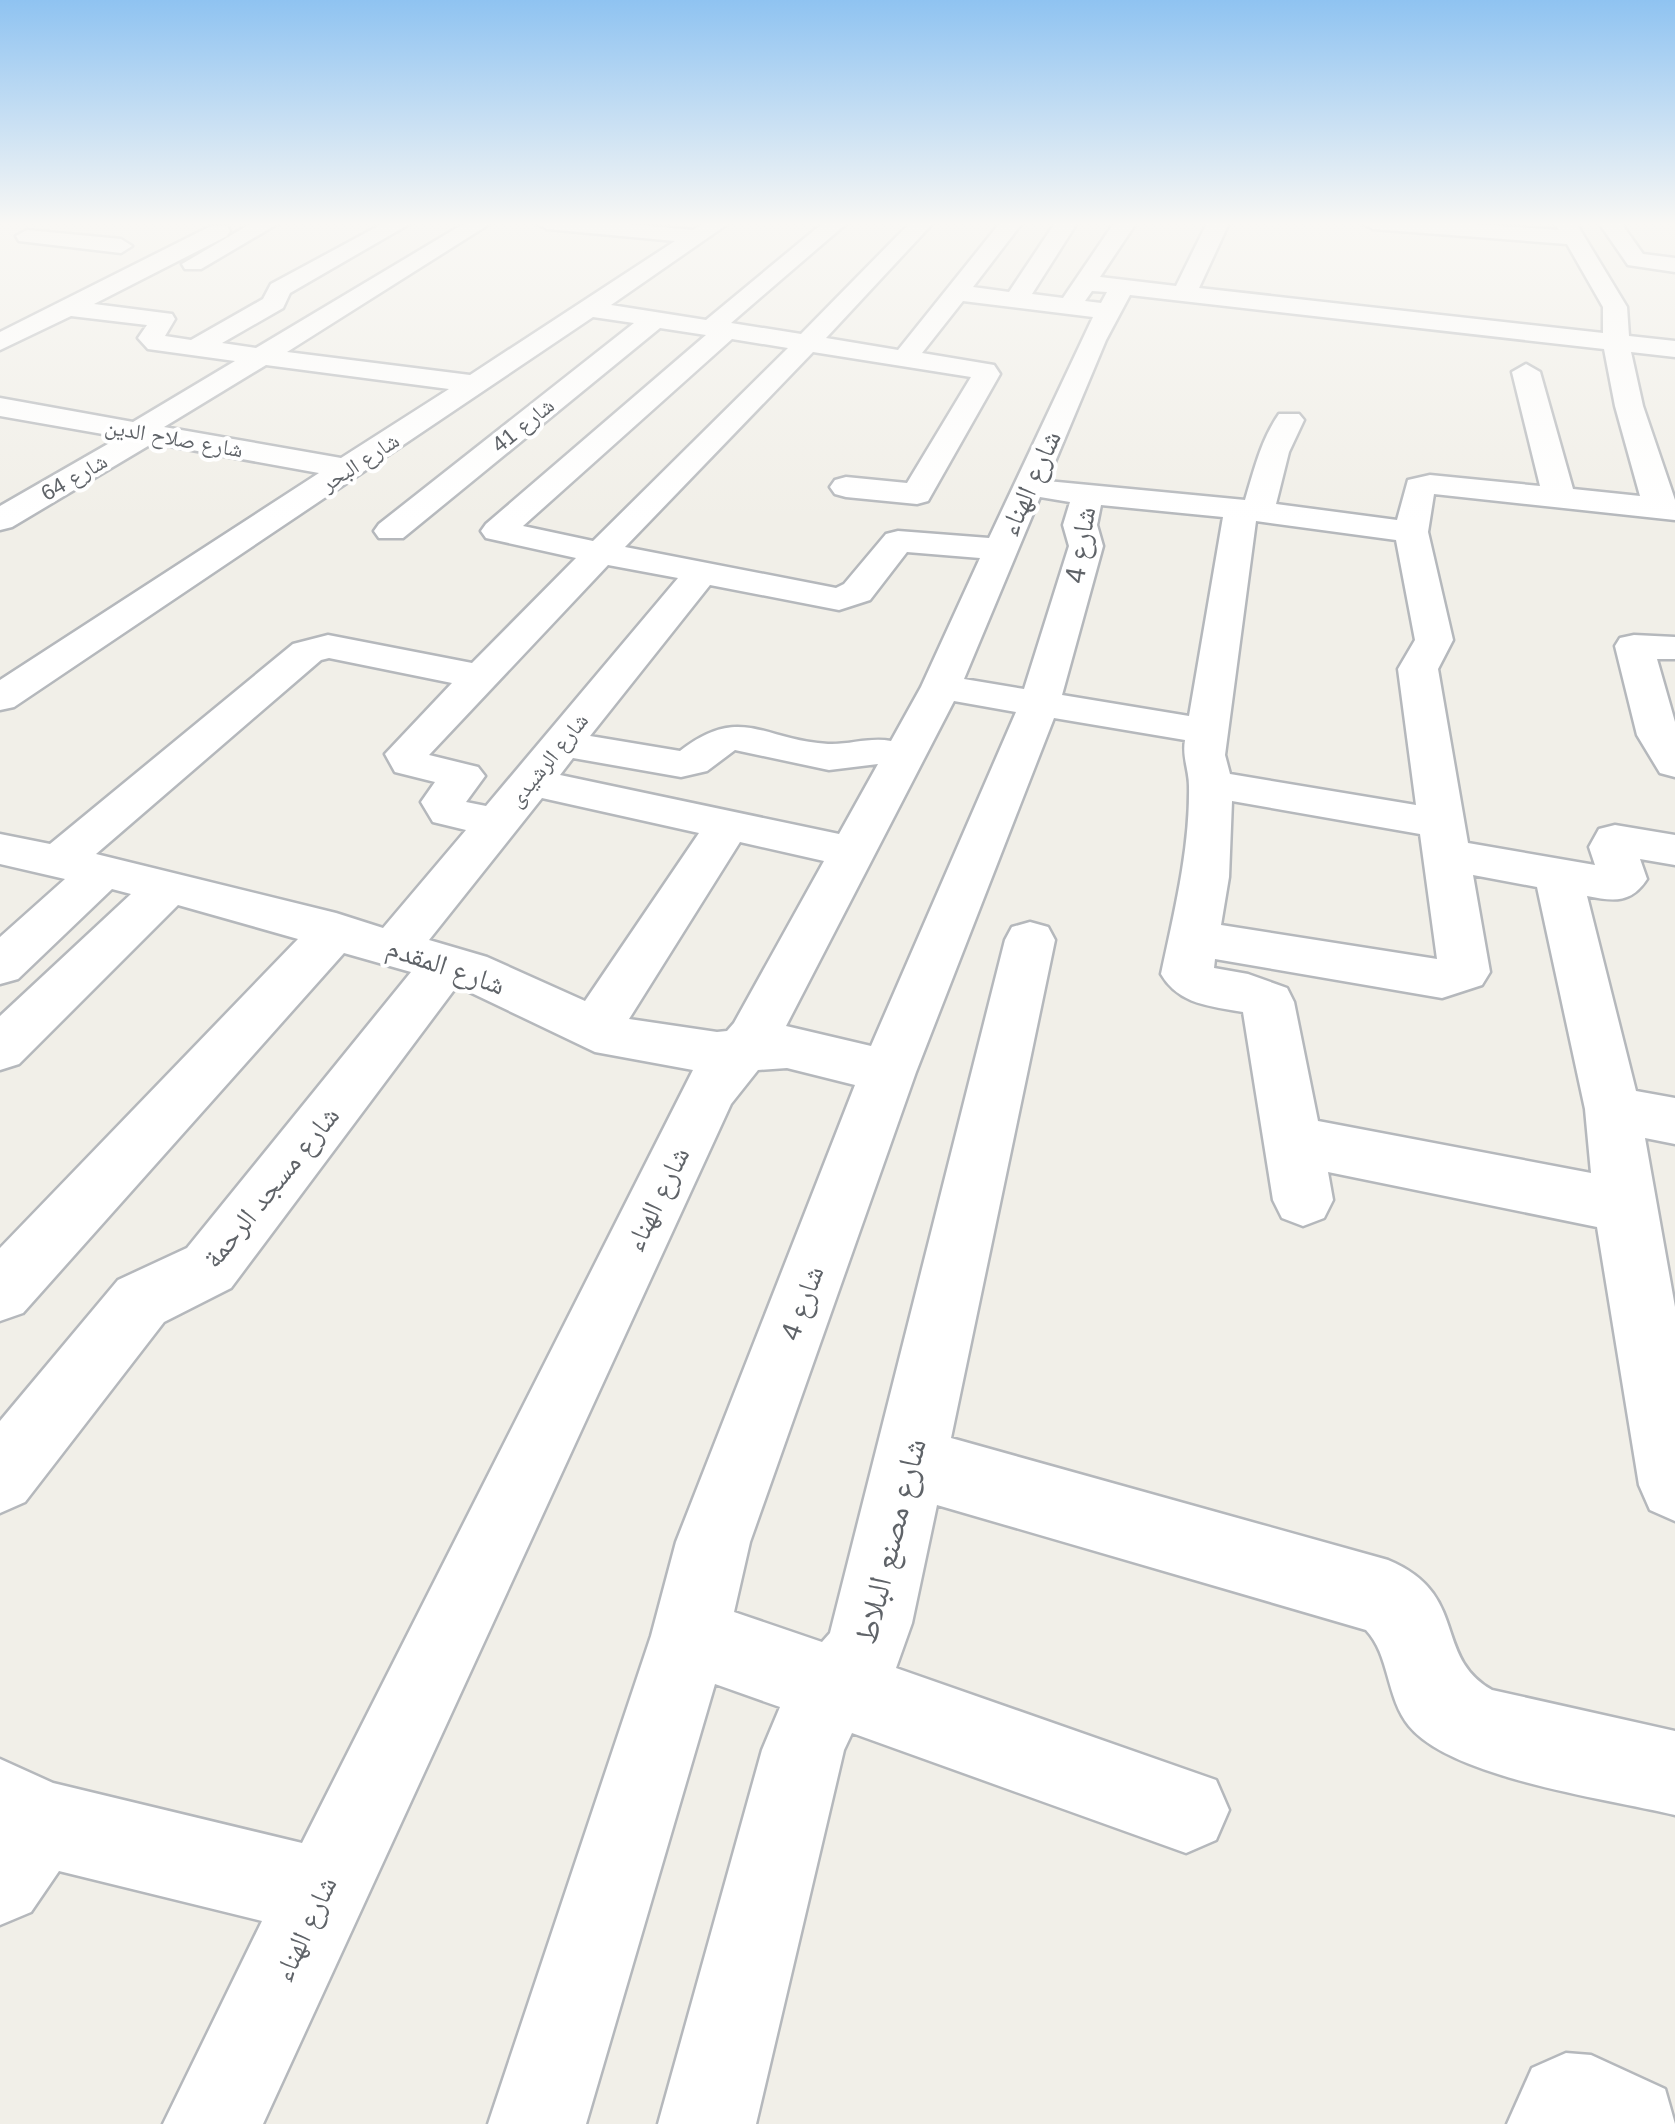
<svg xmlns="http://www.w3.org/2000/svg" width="1675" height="2124" font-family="Arial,'Noto Naskh Arabic',sans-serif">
  <rect width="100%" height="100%" fill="#f1efe8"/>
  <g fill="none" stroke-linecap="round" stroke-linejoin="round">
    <g stroke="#b5b8bc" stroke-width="5">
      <g id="minor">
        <path d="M252 223H279L201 269H185L182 264Z"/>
        <path d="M384 223H411L290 293 283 308 222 343 256 348 465 223H491L287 352 470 375 675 241 547 229 536 223H617L693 230 704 223H729L611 305 706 320 823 223H847L731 323 801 334 910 223H933L826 338 898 350 1000 223H1022L973 287 1009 292 1055 223H1077L1032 294 1063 298 1114 223H1136L1100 277 1176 286 1207 223H1229L1199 288 1603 333V307L1567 244 1373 229 1362 223H1459L1559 230 1554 223H1576L1627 307 1629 336 1675 341V357L1631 352 1643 406 1675 500V520L1434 494 1428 532 1453 640 1438 669 1468 843 1595 865 1589 847 1599 829 1615 825 1675 835V865L1640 859 1647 879C1631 904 1613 901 1587 896L1636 1091 1675 1098V1144L1645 1138 1675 1307V1521L1650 1510 1639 1485 1597 1227 1328 1172 1333 1200 1324 1218 1303 1226 1282 1218 1273 1200 1243 1012C1211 1006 1179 1005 1161 974 1174 913 1190 849 1189 786 1189 770 1182 757 1185 740L1054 718 916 1072 750 1542 734 1612 822 1642 830 1633 1005 940 1012 927 1030 922 1048 927 1055 940 951 1438 1388 1560C1470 1594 1432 1656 1492 1690L1675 1731V1815C1608 1799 1451 1778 1409 1726 1386 1698 1390 1655 1366 1630L937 1505 912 1623 896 1668 1216 1780 1229 1810 1216 1840 1186 1853 852 1733 844 1750 756 2124H658L762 1750 780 1707 715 1684 586 2124H488L651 1636 676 1542 855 1085 787 1068 758 1070 731 1104 263 2124H163L262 1921 59 1871 31 1912 0 1925V1759L53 1783 302 1843 693 1070 595 1052 457 986 231 1288 164 1322 25 1502 0 1513V1421L118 1280 187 1248 411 972 344 953 23 1313 0 1321V1248L298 939 178 905 19 1064 0 1070V1016L131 894 112 889 18 979 0 984V937L65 879 0 864V834L50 844 293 644 328 635 472 663 576 558 486 538 481 531 486 524 706 335 660 328 403 538H379L374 531 379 524 634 323 593 317 14 707 0 710V680L319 473 153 443 12 527 0 530V506L120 437 0 416V398L133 422 235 361 148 349 138 338 147 325 71 316 0 350V332L211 226H227L230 231 227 236 94 304 172 314 175 319 165 336 191 340 263 299 271 284ZM1092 291 1107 292 1101 303 1085 301ZM1130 295 1604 349 1615 406 1640 496 1573 489 1540 372 1526 364 1512 372 1540 486 1430 475 1408 480 1397 520 1276 504 1289 452 1304 420 1299 414H1279C1261 440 1254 470 1245 500L1047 481 1106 340ZM963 301 1093 317 989 538 898 531 886 534 844 584 836 588 625 547 813 352 971 377 907 483 846 477 835 480 830 487 835 494 846 497 917 504 928 501 1000 374 994 365 922 353ZM732 339 788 348 593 541 523 526ZM266 365 449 389 341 458 164 427ZM1040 497 1070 502 1063 525 1069 546 1024 689 964 679ZM1101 505 1223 517 1189 716 1062 695 1103 546 1097 525ZM1256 521 1396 540 1415 640 1398 669 1416 805 1230 774 1225 755ZM907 552 980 558 921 687 891 741C869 737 850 745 828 744 764 741 741 703 680 751L590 736 710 585 839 610 870 600ZM608 565 678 578 486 806 466 802 485 776 478 767 429 755ZM329 658 452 683 385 754 395 772 435 782 421 802 433 822 466 830 383 928 336 913 96 854 321 660ZM954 701 1016 712 871 1046 786 1026ZM735 750 829 770 878 764 839 834 560 775 573 758 681 777 707 771ZM542 798 699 833 585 1001 487 957 429 940ZM1232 801 1420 834 1437 959 1221 925 1229 877ZM740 842 824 861 734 1023 727 1031 717 1032 629 1019ZM1473 875 1537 887 1585 1109 1591 1173 1318 1121 1294 1002 1287 988 1248 974 1214 968 1215 959 1442 998 1482 985 1490 972Z"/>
        <path d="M1599 223H1621L1643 254 1675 258V272L1628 265Z"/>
        <path d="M27 230 121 239 132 246 121 253 19 241 16 236Z"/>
        <path d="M1634 635 1675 637V659H1657L1675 722V777L1660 773 1637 735 1615 646 1620 638Z"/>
        <path d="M1566 2053 1591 2055 1665 2089 1675 2124H1507L1532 2068Z"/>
      </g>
    </g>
    <use href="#minor" fill="#fff" fill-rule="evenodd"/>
  </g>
  <linearGradient id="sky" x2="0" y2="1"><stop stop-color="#8fc3f1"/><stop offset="0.43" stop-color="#f9f8f5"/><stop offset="1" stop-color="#f9f8f5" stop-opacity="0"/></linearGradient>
  <rect width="1675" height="520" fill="url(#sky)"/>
  <g text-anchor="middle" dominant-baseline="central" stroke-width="8" stroke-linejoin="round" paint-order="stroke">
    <g font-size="22" fill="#5f6368" stroke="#fff">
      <text transform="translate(523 425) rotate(-39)">شارع 41</text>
      <text transform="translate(174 438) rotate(10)">شارع صلاح الدين</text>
      <text transform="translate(360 462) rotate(-33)">شارع البحر</text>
      <text transform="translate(74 477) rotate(-30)">شارع 64</text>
      <text transform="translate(548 760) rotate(-51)">شارع الرشيدى</text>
    </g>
    <g font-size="28" fill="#5f6368" stroke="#fff">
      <text transform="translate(1030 483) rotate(-66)">شارع الهناء</text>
      <text transform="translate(1080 545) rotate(-81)">شارع 4</text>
      <text transform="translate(446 966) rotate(19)">شارع المقدم</text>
      <text transform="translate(271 1187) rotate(-51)">شارع مسجد الرحمة</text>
      <text transform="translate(657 1199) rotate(-64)">شارع الهناء</text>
      <text transform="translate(802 1303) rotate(-70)">شارع 4</text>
      <text transform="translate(305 1929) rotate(-65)">شارع الهناء</text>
    </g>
    <g font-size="32" fill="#5f6368" stroke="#fff">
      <text transform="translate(890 1541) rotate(-76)">شارع مصنع البلاط</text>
    </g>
  </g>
</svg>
